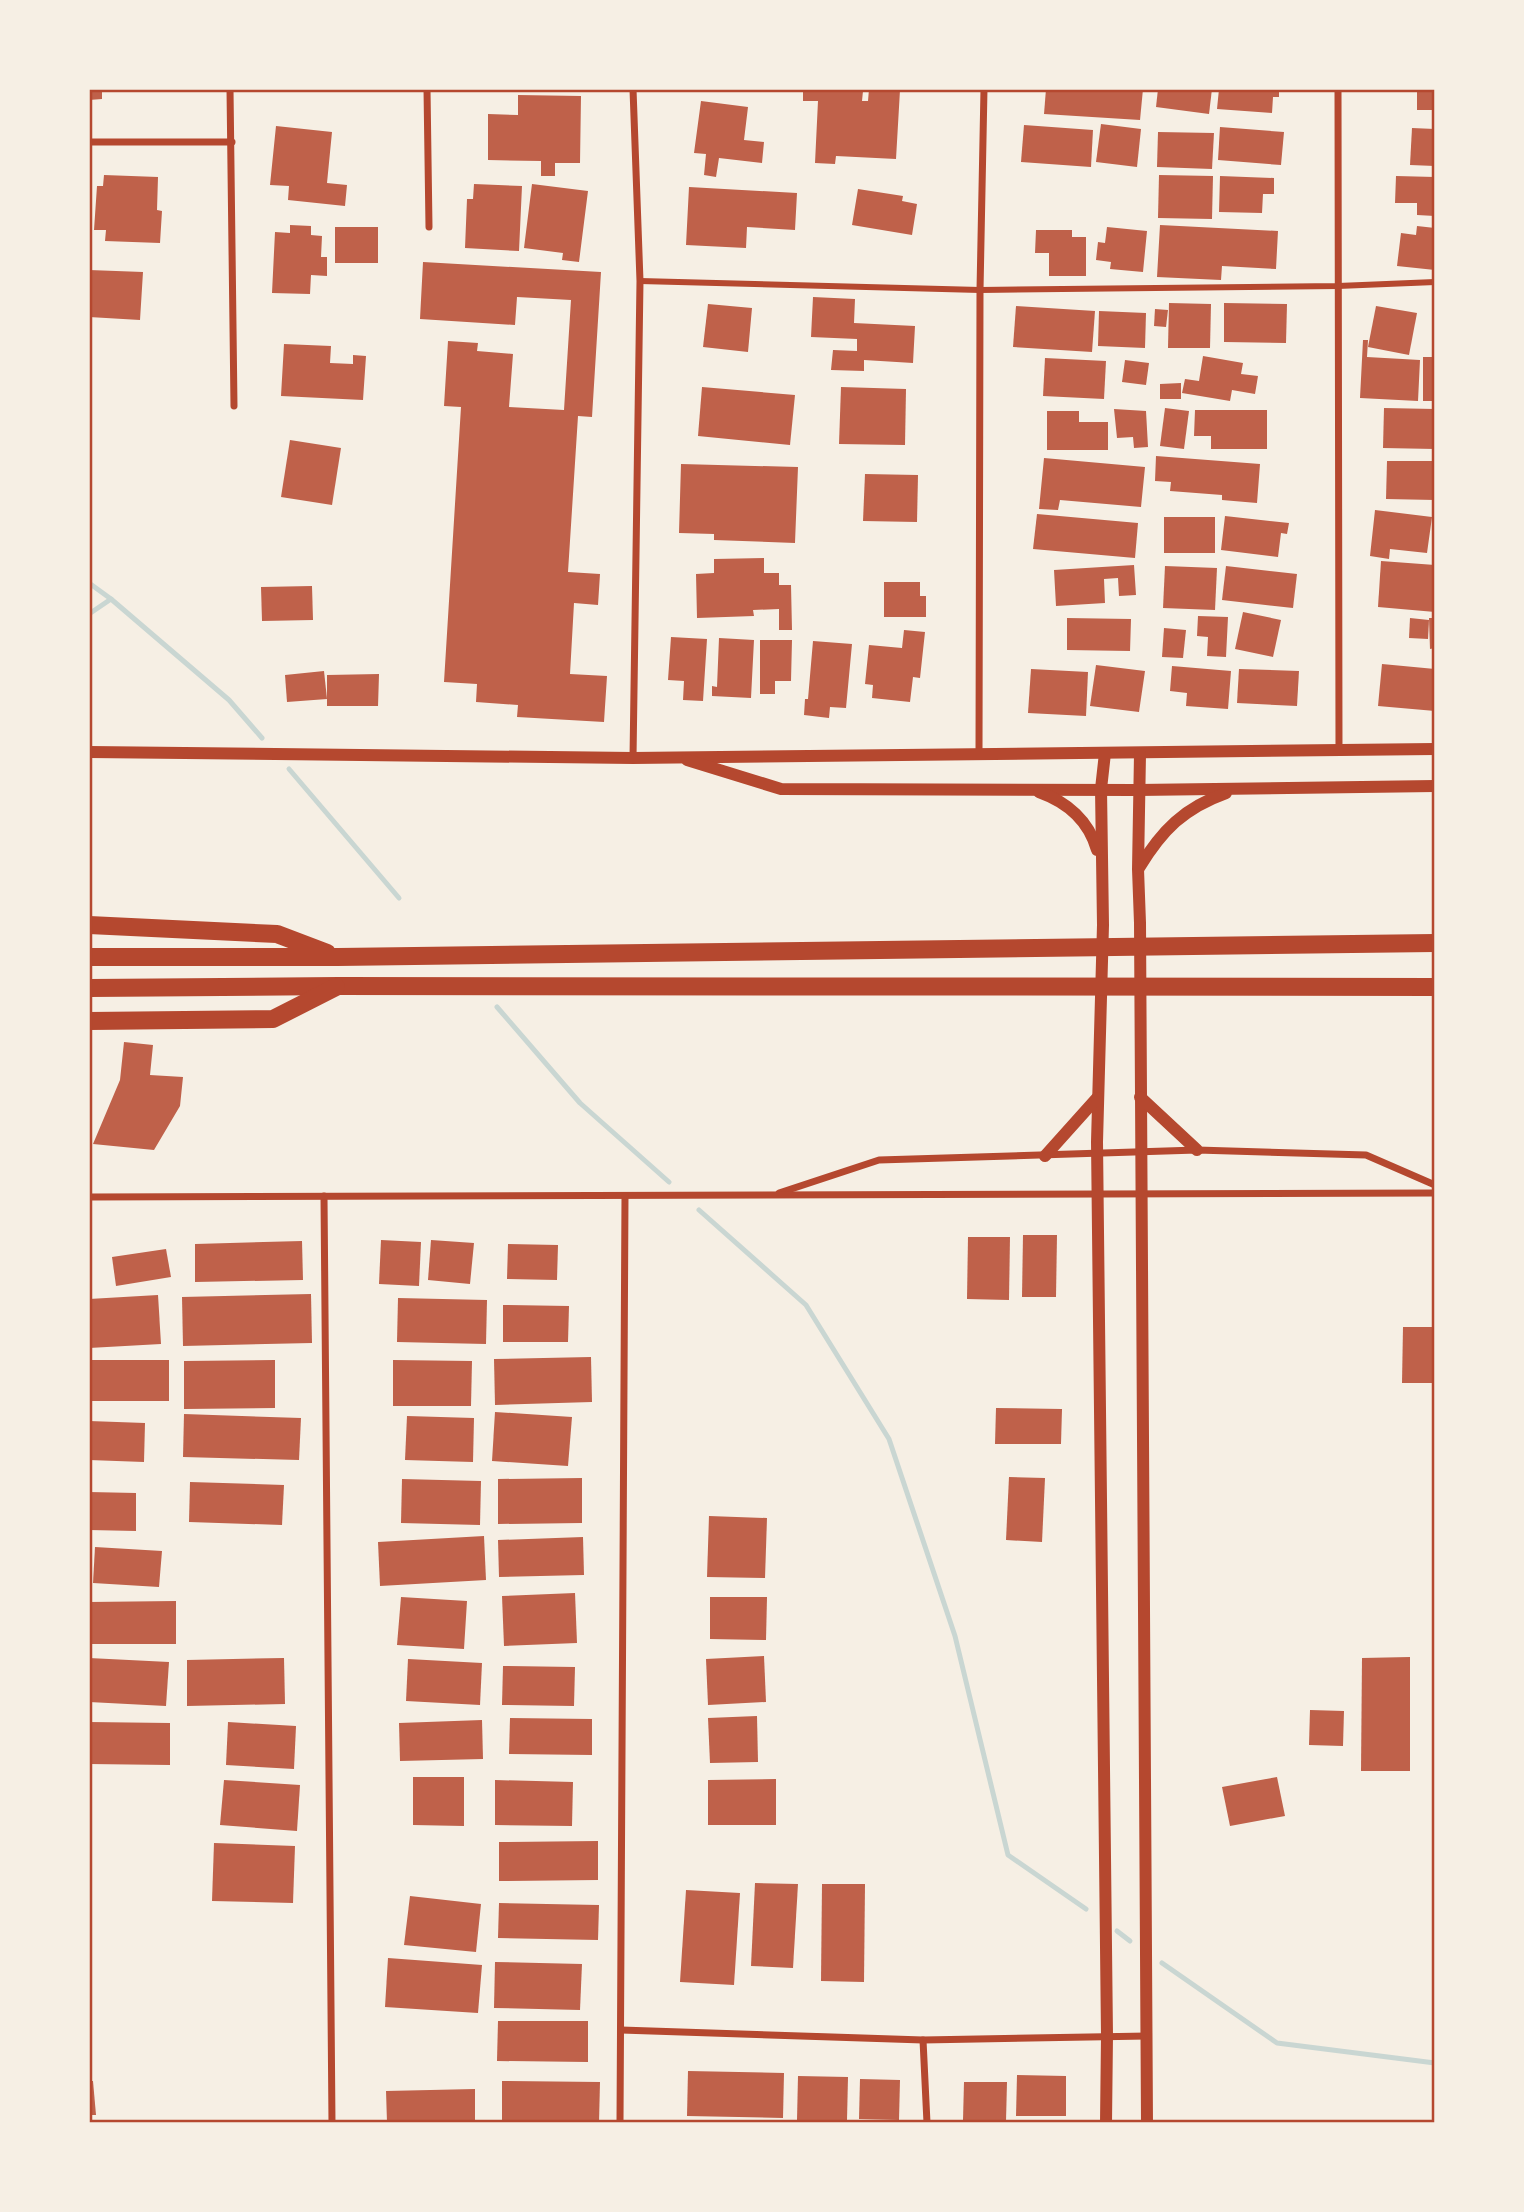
<svg xmlns="http://www.w3.org/2000/svg" width="1524" height="2212" font-family="Jost,sans-serif">
  <rect width="100%" height="100%" fill="#f6efe4"/>
  <g fill="none" stroke-linecap="round" stroke-linejoin="round">
    <g stroke="#c9d6d2" stroke-width="5">
      <path d="M89 583 111 599"/>
      <path d="M89 614 111 599 229 700 262 738"/>
      <path d="M289 769 399 898"/>
      <path d="M497 1007 580 1103 669 1182"/>
      <path d="M699 1210 806 1305 889 1439 955 1636 1008 1855 1086 1909"/>
      <path d="M1117 1931 1130 1941"/>
      <path d="M1162 1963 1277 2043 1435 2063"/>
    </g>
  </g>
  <g fill="#bf614a">
    <path d="M89 89H102V99L89 100Z"/>
    <path d="M803 89 863 91 862 101H868L869 89 900 90 896 159 836 156 835 164 815 163 818 101H803Z"/>
    <path d="M1046 89H1143L1140 120 1044 114Z"/>
    <path d="M1158 89H1212L1209 114 1156 107Z"/>
    <path d="M1219 89H1279V97H1273L1272 113 1217 109Z"/>
    <rect x="1417" y="89" width="18" height="21"/>
    <path d="M518 95 581 96 580 163H555V176H541V161L488 160V114L518 115Z"/>
    <path d="M701 101 748 107 744 140 764 142 762 163 719 158 716 177 704 175 706 154 694 153Z"/>
    <path d="M1101 124 1141 129 1137 167 1096 162Z"/>
    <path d="M1024 125 1093 130 1091 167 1021 162Z"/>
    <path d="M276 126 332 132 327 183 347 185 345 206 288 200 289 186 270 185Z"/>
    <path d="M1220 127 1284 132 1281 165 1218 160Z"/>
    <path d="M1412 128 1435 129V166L1410 165Z"/>
    <path d="M1158 132 1214 133 1212 169 1157 167Z"/>
    <path d="M104 175 158 177 157 210 162 211 160 243 105 241 106 230H94L97 186H103Z"/>
    <path d="M1159 175 1213 176 1212 219 1158 218Z"/>
    <path d="M1220 176 1274 178V194H1263L1262 213 1219 212Z"/>
    <path d="M1396 176 1435 177V216L1417 215V203H1395Z"/>
    <path d="M474 184 522 186 519 251 465 248 467 199H473Z"/>
    <path d="M532 184 588 191 579 262 562 260 563 253 524 248Z"/>
    <path d="M689 187 797 193 795 230 747 227 746 248 686 245Z"/>
    <path d="M858 189 903 196 902 201 917 204 912 235 852 225Z"/>
    <path d="M290 225 311 226V235L322 236 321 257H327V276L311 275 310 294 272 293 275 232 290 233Z"/>
    <path d="M1160 225 1278 231 1276 269 1222 266 1221 280 1157 277Z"/>
    <path d="M1417 226 1435 228V270L1397 266 1401 233 1416 235Z"/>
    <rect x="335" y="227" width="43" height="36"/>
    <path d="M1107 227 1147 231 1143 272 1110 269 1111 262 1096 260 1098 242 1105 243Z"/>
    <path d="M1036 230H1072V237H1086V276H1049V253H1035Z"/>
    <path d="M423 262 601 272 592 417 578 416 568 572 600 574 598 605 574 603 570 674 607 676 604 722 517 717 518 705 476 702 477 684 444 682 461 407 444 406 448 341 478 343 477 351 513 354 509 407 564 410 571 300 517 297 515 325 420 319Z"/>
    <path d="M89 270 143 272 140 320 89 317Z"/>
    <path d="M813 297 855 299 854 323 915 326 913 363 864 360V371L831 370 833 350 857 351V339L811 337Z"/>
    <path d="M1169 303 1211 304 1210 348H1168Z"/>
    <path d="M1224 303 1287 304 1286 343 1224 342Z"/>
    <path d="M708 304 752 308 748 352 703 347Z"/>
    <path d="M1016 306 1095 311 1092 352 1013 347Z"/>
    <path d="M1376 306 1417 313 1409 355 1368 347Z"/>
    <path d="M1155 309 1168 310 1166 327 1154 326Z"/>
    <path d="M1099 311 1146 313 1145 348 1098 346Z"/>
    <path d="M1363 340H1368L1367 357 1420 360 1418 401 1360 398Z"/>
    <path d="M284 344 331 346 330 363 353 364V355L366 356 363 400 281 396Z"/>
    <path d="M1203 356 1243 363 1241 374 1258 376 1255 394 1232 390 1230 401 1182 393 1185 379 1199 381Z"/>
    <rect x="1423" y="357" width="12" height="44"/>
    <path d="M1045 358 1106 361 1104 399 1043 396Z"/>
    <path d="M1125 360 1149 363 1146 385 1122 382Z"/>
    <path d="M1181 383V399H1160V384Z"/>
    <path d="M702 387 795 395 790 445 698 436Z"/>
    <path d="M841 387 906 389 905 445 839 444Z"/>
    <path d="M1165 408 1189 411 1184 449 1160 446Z"/>
    <path d="M1384 408 1435 409V449L1383 448Z"/>
    <path d="M1114 409 1146 411 1148 447 1134 448 1133 437 1117 438Z"/>
    <path d="M1195 410H1267V449H1211V436H1194Z"/>
    <path d="M1047 411H1079V422H1108V450H1047Z"/>
    <path d="M290 440 341 448 332 505 281 497Z"/>
    <path d="M1156 456 1260 464 1257 503 1222 500V495L1170 491 1171 482 1155 481Z"/>
    <path d="M1044 458 1145 467 1141 507 1060 500 1058 510 1039 509Z"/>
    <path d="M1387 461H1435V500L1386 499Z"/>
    <path d="M681 464 798 467 795 543 714 540V534L679 533Z"/>
    <path d="M865 474 918 475 917 522 863 521Z"/>
    <path d="M1375 510 1432 517 1427 553 1390 549 1389 559 1370 556Z"/>
    <path d="M1037 514 1138 523 1135 558 1033 549Z"/>
    <path d="M1225 516 1289 523 1287 534 1281 533 1278 557 1221 550Z"/>
    <rect x="1164" y="517" width="51" height="36"/>
    <path d="M764 558V573H779V585H791L792 630H779V609L753 610 754 616 697 618 696 574 714 573V559Z"/>
    <path d="M1381 561 1435 565V612L1378 607Z"/>
    <path d="M1134 565 1136 595 1119 596 1118 578 1104 579 1105 603 1056 606 1054 570Z"/>
    <path d="M1165 566 1217 568 1215 610 1163 608Z"/>
    <path d="M1226 566 1297 574 1293 608 1222 600Z"/>
    <path d="M884 582H920V596H926V617H884Z"/>
    <path d="M312 586 313 620 262 621 261 587Z"/>
    <path d="M1243 612 1281 620 1273 657 1235 649Z"/>
    <path d="M1198 616 1228 617 1226 657 1207 656 1208 637 1197 636Z"/>
    <path d="M1067 618 1131 619 1130 651 1067 650Z"/>
    <path d="M1410 618 1429 620 1428 639 1409 638Z"/>
    <path d="M1429 618H1435V648L1430 649Z"/>
    <path d="M1164 628 1186 630 1183 658 1162 657Z"/>
    <path d="M904 630 925 632 920 678 913 677 910 702 872 698 873 685 865 684 869 645 902 648Z"/>
    <path d="M671 637 707 639 703 701 683 700 684 681 668 680Z"/>
    <path d="M719 638 754 640 751 698 712 696V686L717 687Z"/>
    <path d="M760 640H792L791 681H775V694H760Z"/>
    <path d="M813 641 852 644 846 708 830 707 829 718 804 715 805 699H808Z"/>
    <path d="M1382 664 1435 669V711L1378 706Z"/>
    <path d="M1096 665 1145 671 1139 712 1090 706Z"/>
    <path d="M1172 666 1231 671 1228 709 1186 706 1187 693 1170 691Z"/>
    <path d="M1031 669 1088 672 1086 716 1028 713Z"/>
    <path d="M1239 669 1299 671 1297 706 1237 703Z"/>
    <path d="M324 671 327 699 287 702 285 675Z"/>
    <path d="M379 674 378 706H327V675Z"/>
    <path d="M124 1042 153 1045 150 1075 183 1077 180 1106 154 1150 93 1144 120 1080Z"/>
    <path d="M1023 1235H1057L1056 1297H1022Z"/>
    <path d="M968 1237H1010L1009 1300 967 1299Z"/>
    <path d="M381 1240 421 1242 419 1286 379 1284Z"/>
    <path d="M431 1240 474 1243 470 1284 428 1280Z"/>
    <path d="M302 1241 303 1280 195 1282V1244Z"/>
    <path d="M508 1244 558 1245 557 1280 507 1279Z"/>
    <path d="M166 1249 171 1277 116 1286 112 1257Z"/>
    <path d="M311 1294 312 1343 183 1346 182 1297Z"/>
    <path d="M158 1295 161 1344 89 1348V1299Z"/>
    <path d="M398 1298 487 1300 486 1344 397 1342Z"/>
    <path d="M503 1305 569 1306 568 1342H503Z"/>
    <path d="M1403 1327H1435V1383H1402Z"/>
    <path d="M591 1357 592 1402 495 1405 494 1359Z"/>
    <rect x="89" y="1360" width="80" height="41"/>
    <path d="M275 1360V1408L184 1409V1361Z"/>
    <path d="M393 1360 472 1361 471 1406H393Z"/>
    <path d="M996 1408 1062 1409 1061 1444H995Z"/>
    <path d="M495 1412 572 1417 568 1466 492 1461Z"/>
    <path d="M184 1414 301 1418 299 1460 183 1457Z"/>
    <path d="M407 1416 474 1418 473 1462 405 1460Z"/>
    <path d="M89 1421 145 1423 144 1462 89 1460Z"/>
    <path d="M1009 1477 1045 1478 1042 1542 1006 1540Z"/>
    <path d="M582 1478V1523L498 1524V1479Z"/>
    <path d="M402 1479 481 1481 480 1525 401 1523Z"/>
    <path d="M190 1482 284 1485 282 1525 189 1522Z"/>
    <path d="M89 1492 136 1493V1531L89 1530Z"/>
    <path d="M709 1516 767 1518 765 1578 707 1577Z"/>
    <path d="M484 1536 486 1580 380 1586 378 1542Z"/>
    <path d="M583 1537 584 1575 499 1577 498 1540Z"/>
    <path d="M95 1547 162 1551 159 1587 93 1583Z"/>
    <path d="M575 1593 577 1643 504 1646 502 1596Z"/>
    <path d="M401 1597 467 1601 464 1649 397 1645Z"/>
    <path d="M710 1597H767L766 1640 710 1639Z"/>
    <path d="M176 1601V1644H89V1602Z"/>
    <path d="M764 1656 766 1702 708 1705 706 1659Z"/>
    <path d="M1410 1657V1771H1361L1362 1658Z"/>
    <path d="M89 1658 169 1662 166 1706 89 1702Z"/>
    <path d="M284 1658 285 1704 187 1706V1660Z"/>
    <path d="M408 1659 482 1663 480 1705 406 1701Z"/>
    <path d="M503 1666 575 1667 574 1706 502 1705Z"/>
    <path d="M1310 1710 1344 1711 1343 1746 1309 1745Z"/>
    <path d="M757 1716 758 1762 710 1763 708 1718Z"/>
    <path d="M510 1718 592 1719V1755L509 1754Z"/>
    <path d="M482 1720 483 1759 400 1761 399 1723Z"/>
    <path d="M89 1722 170 1723V1765L89 1764Z"/>
    <path d="M228 1722 296 1726 294 1769 226 1765Z"/>
    <path d="M413 1777H464V1826L413 1825Z"/>
    <path d="M1277 1777 1285 1816 1230 1826 1222 1787Z"/>
    <path d="M776 1779V1825H708V1780Z"/>
    <path d="M224 1780 300 1785 297 1831 220 1825Z"/>
    <path d="M495 1780 573 1782 572 1826 495 1825Z"/>
    <path d="M598 1841V1880L499 1881V1842Z"/>
    <path d="M214 1843 295 1846 293 1903 212 1901Z"/>
    <path d="M755 1883 798 1884 793 1968 751 1966Z"/>
    <path d="M822 1884H865L864 1982 821 1981Z"/>
    <path d="M686 1890 740 1893 734 1985 680 1982Z"/>
    <path d="M410 1896 481 1904 476 1952 404 1945Z"/>
    <path d="M499 1903 599 1905 598 1940 498 1938Z"/>
    <path d="M388 1958 482 1965 478 2013 385 2007Z"/>
    <path d="M495 1962 582 1964 580 2010 494 2008Z"/>
    <path d="M498 2021H588V2062L497 2061Z"/>
    <path d="M688 2071 784 2073 783 2118 687 2116Z"/>
    <path d="M1017 2075 1066 2076V2116H1016Z"/>
    <path d="M798 2076 848 2077 847 2120H797Z"/>
    <path d="M860 2079 900 2080 899 2120 859 2119Z"/>
    <path d="M89 2081H93L96 2115H89Z"/>
    <path d="M502 2081 600 2082 599 2123H502Z"/>
    <path d="M964 2082H1007L1006 2121 963 2120Z"/>
    <path d="M475 2089V2123H387L386 2091Z"/>
  </g>
  <g fill="none" stroke-linecap="round" stroke-linejoin="round">
    <path stroke="#b5482f" stroke-width="6" d="M640 281 980 290 1338 286 1435 282"/>
    <g stroke="#b5482f" stroke-width="7">
      <path d="M230 89 234 406"/>
      <path d="M427 89 429 227"/>
      <path d="M633 89 640 281 633 758"/>
      <path d="M1338 89 1339 749"/>
      <path d="M89 142H232"/>
      <path d="M979 753 980 290 984 89"/>
      <path d="M779 1193 879 1160 1197 1150 1366 1155 1435 1185"/>
      <path d="M324 1196 332 2123"/>
      <path d="M89 1197 1435 1193"/>
      <path d="M621 2030 923 2040 1147 2036"/>
      <path d="M923 2040 927 2123"/>
      <path d="M620 2123 625 1196"/>
    </g>
    <g stroke="#b5482f" stroke-width="12">
      <path d="M89 752 633 758 1435 749"/>
      <path d="M1105 753 1101 789 1103 925 1097 1142 1107 2036 1106 2123"/>
      <path d="M1140 754 1138 869 1140 923 1147 2123"/>
      <path d="M687 760 781 789 1138 790 1435 786"/>
      <path d="M1039 792C1067 802 1089 821 1097 850"/>
      <path d="M1139 868C1162 830 1184 808 1226 793"/>
      <path d="M1140 1097 1197 1150"/>
      <path d="M1045 1156 1097 1098"/>
    </g>
    <g stroke="#b5482f" stroke-width="18">
      <path d="M89 925 277 934 327 953"/>
      <path d="M89 957H338L1435 943"/>
      <path d="M89 988 339 986 1435 987"/>
      <path d="M89 1021 273 1019 336 987"/>
    </g>
  </g>
  <rect width="1524" height="2212" fill="none" stroke="#f6efe4" stroke-width="182"/>
  <rect x="91" y="91" width="1342" height="2030" fill="none" stroke="#b5482f" stroke-width="2.5"/>
</svg>
